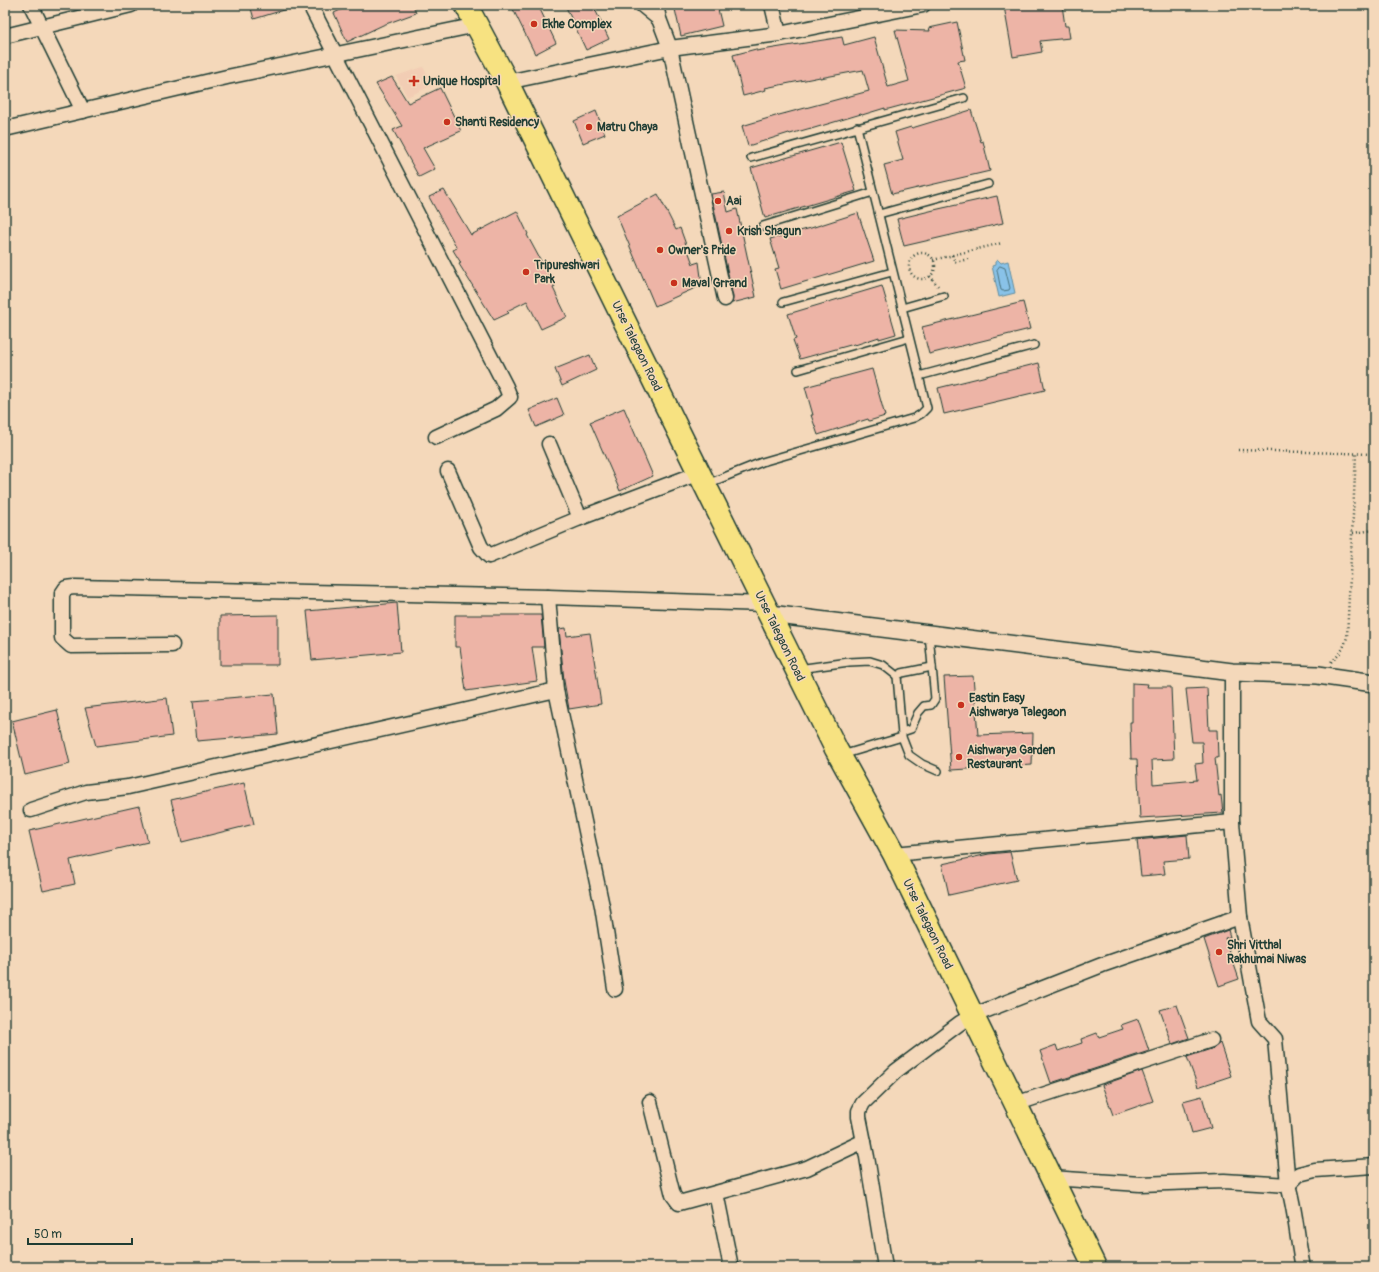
<svg xmlns="http://www.w3.org/2000/svg" width="1379" height="1272" font-family="Pangolin,sans-serif">
  <style>
    .built { fill: #f2cdb4 }
    .water { fill: #89c2e8; stroke: #5f8da0 }
    .lines { fill: none; stroke-linecap: round; stroke-linejoin: round }
    .shore { stroke: #49727c; stroke-width: 1 }
    .building { fill: #edb4a6; stroke: #1f3d34 }
    .service-casing { stroke: #1f3d34; stroke-width: 10 }
    .minor-casing { stroke: #1f3d34; stroke-width: 17 }
    .tertiary-casing { stroke: #1f3d34; stroke-width: 20 }
    .trunk-casing { stroke: #1f3d34; stroke-width: 25 }
    .path { stroke: #1f3d34; stroke-width: 2.5; stroke-dasharray: 1 3; stroke-linecap: butt }
    .service { stroke: #f4d8ba; stroke-width: 7 }
    .minor { stroke: #f4d8ba; stroke-width: 14 }
    .tertiary { stroke: #f4d8ba; stroke-width: 17 }
    .trunk { stroke: #f7e281; stroke-width: 22 }
    .poi-dot { fill: #c8321e; stroke: #f4d8ba; stroke-width: 1.5 }
    .labels { text-anchor: middle; stroke-width: 3; stroke-linejoin: round; paint-order: stroke }
    .poi-label { font-size: 12px; font-weight: bold; fill: #1f3d34; stroke: #f4d8ba; text-anchor: start }
    .street-label { font-size: 12px; fill: #1f3d34; stroke: #f4d8ba }
  </style>
  <rect width="100%" height="100%" fill="#f4d8ba"/>
  <filter id="ink" filterUnits="userSpaceOnUse"><feTurbulence type="fractalNoise" baseFrequency=".025" numOctaves="2"/><feDisplacementMap in="SourceGraphic" scale="8" xChannelSelector="R" yChannelSelector="G"/><feConvolveMatrix kernelMatrix="1 2 1 2 8 2 1 2 1" color-interpolation-filters="sRGB"/></filter>
  <g filter="url(#ink)">
    <path class="built" d="M423 67 433 85 407 97 396 76Z"/>
    <path class="water" d="M998 260 1001 263 1008 261 1015 293 999 297 992 266 995 265V262Z"/>
    <g class="lines">
      <path class="shore" d="M1000 266 1005 268 1010 288 1009 290 1003 291 1001 290 997 270Z"/>
    </g>
    <g class="building">
      <path d="M250 5H290V8L254 19Z"/>
      <path d="M351 5H413L416 13 383 25 347 42 334 13Z"/>
      <path d="M511 5H538L556 43 535 54Z"/>
      <path d="M565 5H593L609 39 586 50Z"/>
      <path d="M674 5H717L722 26 681 36Z"/>
      <path d="M1010 5H1062L1065 26H1068L1070 38 1040 41 1042 52 1013 57 1004 6Z"/>
      <path d="M957 22 965 60 958 61 966 88 885 110V108L862 115 861 114 811 129V128L790 134 789 133 748 146 742 126 779 115 869 91 863 70 820 78V77L765 88 766 90 743 96 733 55 756 49V51L842 37 844 45 874 37 888 87 909 81 895 30 930 31 929 28Z"/>
      <path d="M392 77 408 103 440 88 461 131 423 148 435 169 419 177 393 130 402 126 376 84Z"/>
      <path d="M971 110 981 142 983 141 990 171 892 194 884 165 903 160 895 132 911 127 912 128Z"/>
      <path d="M596 111 605 134 583 143 574 121Z"/>
      <path d="M841 142 856 191 765 218 751 168Z"/>
      <path d="M444 190 471 235 517 211 528 234 527 235 555 287 553 288 567 317 541 329 527 301 507 311 509 313 494 320 459 264 461 263 453 250 457 248 429 197Z"/>
      <path d="M724 192 728 212 737 209 756 297 732 303 733 297 711 194Z"/>
      <path d="M658 194 676 230 680 228 693 264 699 262 702 285 655 306 617 216Z"/>
      <path d="M997 196 1003 223 904 246 897 219 934 210Z"/>
      <path d="M858 213 874 261 781 289 775 269 779 268 770 239 811 228Z"/>
      <path d="M882 286 896 334 879 339V337L855 345 854 344 800 359 793 340 796 339 788 314Z"/>
      <path d="M1023 302 1030 329 929 354 922 327Z"/>
      <path d="M590 355 596 370 562 386 555 369Z"/>
      <path d="M1039 363 1045 390 944 414 938 388Z"/>
      <path d="M872 369 885 416 869 421 868 419 818 435 811 415H813L805 387Z"/>
      <path d="M557 398 564 415 536 427 529 410Z"/>
      <path d="M624 408 653 476 620 491 590 422Z"/>
      <path d="M397 603 401 652 312 660 307 611Z"/>
      <path d="M278 615V665H220V616Z"/>
      <path d="M455 615H541L544 647H532L537 681 466 691 460 647H455Z"/>
      <path d="M566 628 567 636 590 633 601 704 569 709 564 681 559 629Z"/>
      <path d="M973 676 978 735 1033 733 1032 765 951 770 944 677Z"/>
      <path d="M1132 683 1148 684 1147 687H1171L1174 759 1152 760 1153 784 1197 780 1195 764 1203 763 1202 742H1192L1186 689 1207 688 1209 730H1217L1218 758H1215L1219 796 1221 795 1223 813 1140 818 1137 759H1131L1130 722H1132Z"/>
      <path d="M274 694 278 734 197 741 193 701Z"/>
      <path d="M167 698 172 736 96 746 85 708Z"/>
      <path d="M57 710 70 764 25 775 12 721Z"/>
      <path d="M244 783 254 824 182 842 171 800Z"/>
      <path d="M139 806 148 842 70 860 75 884 43 891 29 831Z"/>
      <path d="M1187 835 1189 859 1163 861 1165 874 1141 876 1137 840Z"/>
      <path d="M1010 852 1017 880 949 895 942 864 989 854Z"/>
      <path d="M1228 930 1230 937 1225 938 1239 979 1219 986 1204 939Z"/>
      <path d="M1177 1005 1189 1038 1172 1044 1160 1010Z"/>
      <path d="M1138 1019 1149 1051 1051 1083 1040 1051 1056 1045 1058 1051 1082 1043 1081 1039 1097 1033 1099 1037 1123 1029 1121 1025Z"/>
      <path d="M1220 1043 1231 1076 1198 1087 1187 1057 1214 1048Z"/>
      <path d="M1142 1071 1153 1101 1113 1115 1102 1085Z"/>
      <path d="M1202 1096 1211 1128 1192 1133 1183 1101Z"/>
    </g>
    <g class="lines">
      <g class="service-casing">
        <g id="service">
          <path d="M751 158 964 98"/>
          <path d="M879 214 988 184"/>
          <path d="M763 226 873 192"/>
          <path d="M783 302 892 272"/>
          <path d="M902 308 944 296"/>
          <path d="M798 370 909 338"/>
          <path d="M919 376 1034 345"/>
          <path d="M707 484 762 462 914 418 921 414 927 408 857 127"/>
          <path d="M798 669 849 662 870 661 883 665 897 676"/>
          <path d="M902 732 911 729 918 713 924 706 931 705 935 699 929 634"/>
          <path d="M902 735 897 676 902 673 932 667"/>
          <path d="M842 755 902 737 909 755 922 764 938 771"/>
        </g>
      </g>
      <g class="minor-casing">
        <g id="minor">
          <path d="M31 5 83 111"/>
          <path d="M310 5 506 387 510 397 496 409 436 437"/>
          <path d="M642 5 659 19"/>
          <path d="M656 5 659 19 670 48 725 299"/>
          <path d="M772 5 779 34"/>
          <path d="M5 36 131 5"/>
          <path d="M507 82 670 48 779 34 923 5"/>
          <path d="M5 129 227 77 477 25"/>
          <path d="M448 471 481 547 489 556 580 518 549 444"/>
          <path d="M580 518 699 473"/>
          <path d="M548 597 556 690 602 906 615 989"/>
          <path d="M172 645 71 646 62 638V594L66 588 75 587 548 597 765 604"/>
          <path d="M1232 672V822L1240 917 1259 1021 1275 1039 1288 1185C1296 1212 1297 1240 1303 1267"/>
          <path d="M31 810 86 792 128 787 556 690"/>
          <path d="M894 854 1232 822"/>
          <path d="M650 1102 673 1195 679 1203 807 1168 864 1141"/>
          <path d="M1015 1104 1211 1040"/>
          <path d="M1051 1178 1140 1184 1224 1181 1288 1185 1299 1174 1315 1170 1374 1166"/>
          <path d="M716 1193 731 1267"/>
          <path d="M885 1267 867 1157 859 1117V1111L863 1103 896 1071 960 1023 972 1016 1102 965 1240 917"/>
        </g>
      </g>
      <g class="tertiary-casing">
        <path id="tertiary" d="M770 614 1232 672 1318 675 1374 683"/>
      </g>
      <g class="trunk-casing">
        <path id="trunk" d="M466 5 507 82 705 485 836 749 894 854 1095 1267"/>
      </g>
      <g class="path">
        <circle cx="922" cy="266" r="13"/>
        <path d="M952 255 955 262 969 259"/>
        <path d="M933 260 1002 243"/>
        <path d="M930 276 938 286"/>
        <path d="M1238 450 1374 454"/>
        <path d="M1353 533 1374 530"/>
        <path d="M1331 662C1340 655 1344 648 1347 637L1356 454"/>
      </g>
      <use href="#service" class="service"/>
      <use href="#minor" class="minor"/>
      <use href="#tertiary" class="tertiary"/>
      <use href="#trunk" class="trunk"/>
    </g>
  </g>
  <g class="poi-dot">
    <circle cx="534" cy="24" r="4"/>
    <path d="M412 75h4v4h4v4h-4v4h-4v-4h-4v-4h4z"/>
    <circle cx="447" cy="122" r="4"/>
    <circle cx="589" cy="127" r="4"/>
    <circle cx="718" cy="201" r="4"/>
    <circle cx="729" cy="231" r="4"/>
    <circle cx="660" cy="250" r="4"/>
    <circle cx="526" cy="272" r="4"/>
    <circle cx="674" cy="283" r="4"/>
    <circle cx="961" cy="705" r="4"/>
    <circle cx="959" cy="757" r="4"/>
    <circle cx="1219" cy="952" r="4"/>
  </g>
  <g class="labels">
    <g class="poi-label">
      <text x="542" y="28">Ekhe Complex</text>
      <text x="423" y="85">Unique Hospital</text>
      <text x="455" y="126">Shanti Residency</text>
      <text x="597" y="131">Matru Chaya</text>
      <text x="726" y="205">Aai</text>
      <text x="737" y="235">Krish Shagun</text>
      <text x="668" y="254">Owner's Pride</text>
      <text x="534" y="269">Tripureshwari<tspan x="534" dy="14">Park</tspan></text>
      <text x="682" y="287">Maval Grrand</text>
      <text x="969" y="702">Eastin Easy<tspan x="969" dy="14">Aishwarya Talegaon</tspan></text>
      <text x="967" y="754">Aishwarya Garden<tspan x="967" dy="14">Restaurant</tspan></text>
      <text x="1227" y="949">Shri Vitthal<tspan x="1227" dy="14">Rakhumai Niwas</tspan></text>
    </g>
    <g class="street-label">
      <text transform="translate(637 346) rotate(64)" y="4">Urse Talegaon Road</text>
      <text transform="translate(780 636) rotate(64)" y="4">Urse Talegaon Road</text>
      <text transform="translate(928 924) rotate(64)" y="4">Urse Talegaon Road</text>
    </g>
  </g>
  <rect width="1379" height="1272" fill="none" stroke="#f4d8ba" stroke-width="20"/>
  <rect x="10" y="10" width="1359" height="1252" fill="none" stroke="#1f3d34" stroke-width="1.5" filter="url(#ink)"/>
  <path d="M28 1238v6h104v-6" fill="none" stroke="#1f3d34" stroke-width="2"/>
  <text x="34" y="1238" font-size="12" fill="#1f3d34" stroke="#f4d8ba" stroke-width="3" paint-order="stroke">50 m</text>
</svg>
